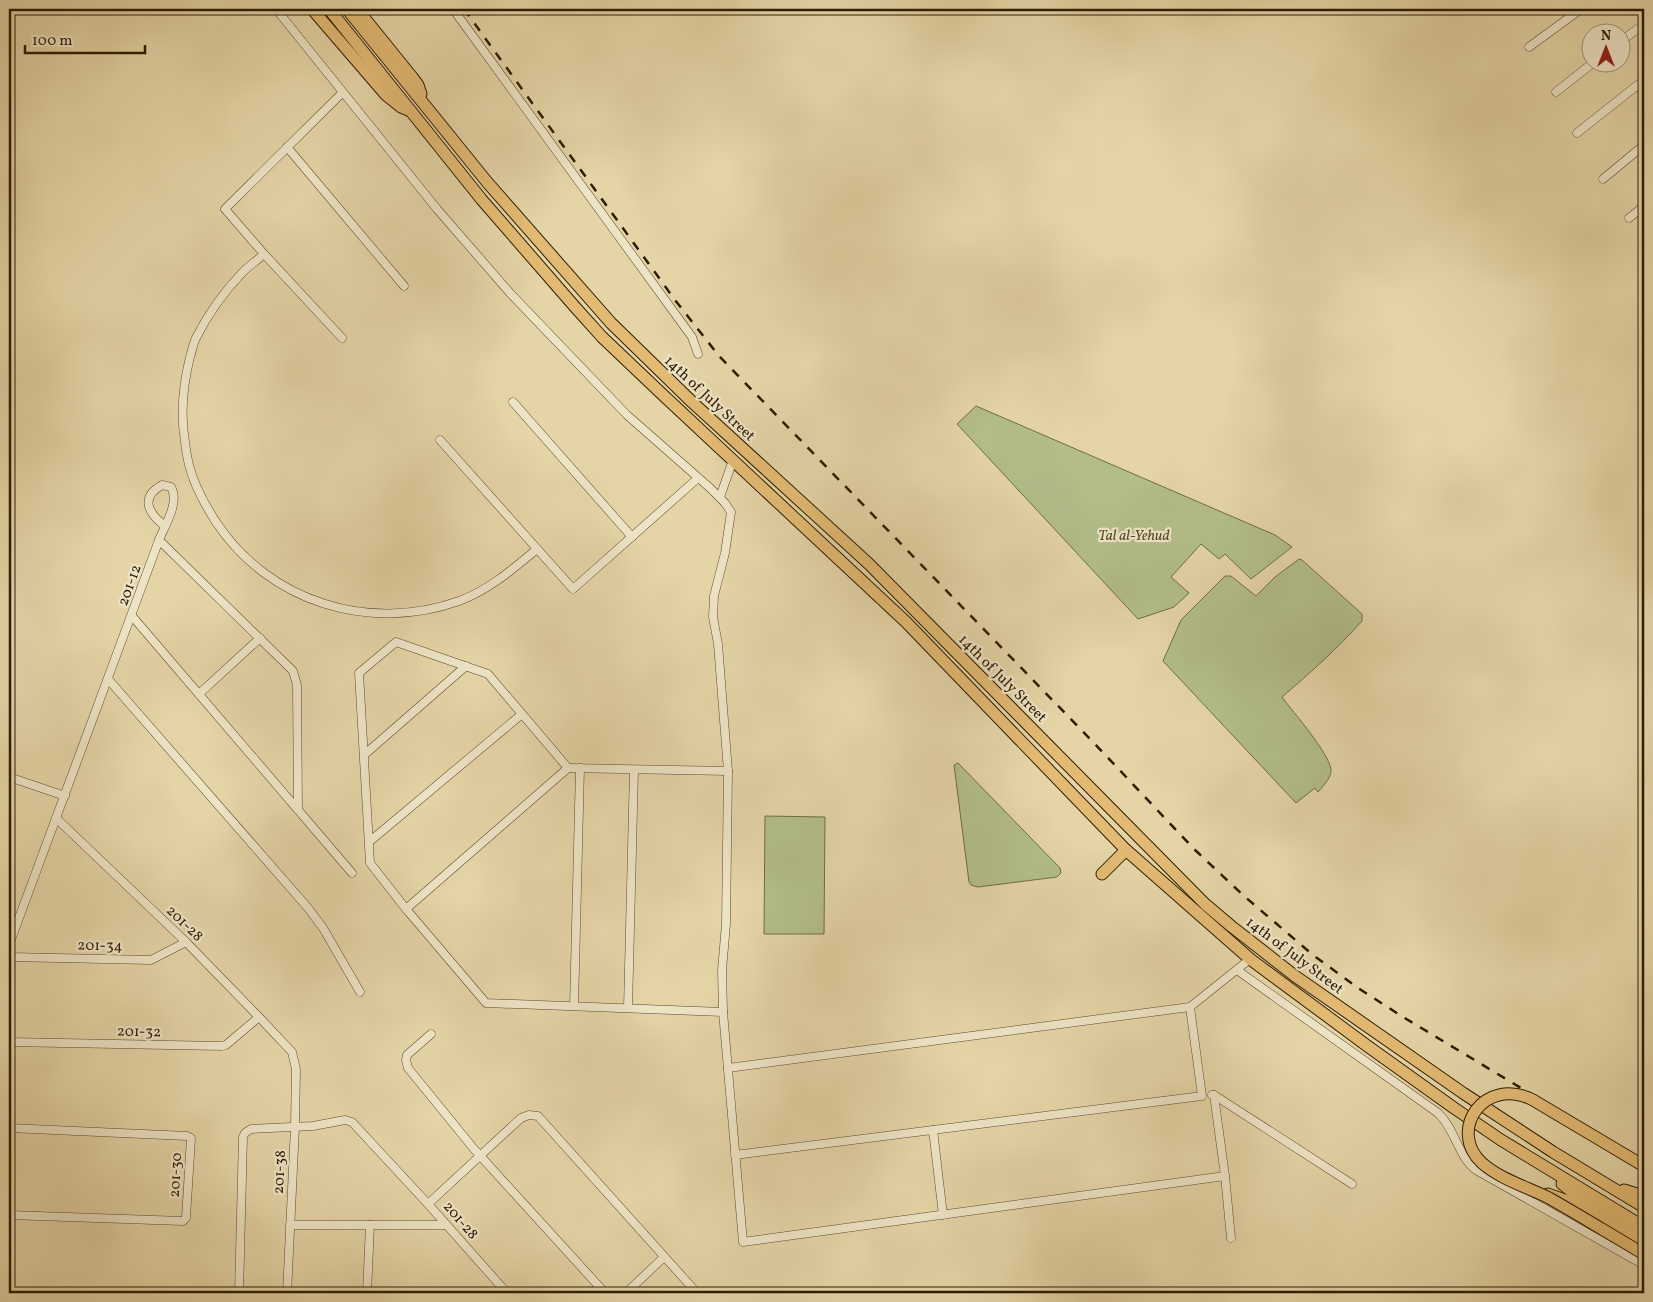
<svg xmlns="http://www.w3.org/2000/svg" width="1653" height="1302" font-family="Vollkorn,serif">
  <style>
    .green { fill: #b2bd88; stroke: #706c45 }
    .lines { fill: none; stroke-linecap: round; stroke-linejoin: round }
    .minor-casing { stroke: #5c4a2b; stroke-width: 9 }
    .primary-casing { stroke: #2e1c02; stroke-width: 13 }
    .minor { stroke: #ede3c5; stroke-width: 8 }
    .primary { stroke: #e2ba73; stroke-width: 11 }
    .rail { stroke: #2e1c02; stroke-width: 2.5; stroke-dasharray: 9 9; stroke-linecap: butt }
    .primary-bridge-casing { stroke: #2e1c02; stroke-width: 13; stroke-linecap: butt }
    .primary-bridge { stroke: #e2ba73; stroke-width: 11 }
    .labels { text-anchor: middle; stroke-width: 4.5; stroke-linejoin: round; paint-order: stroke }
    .street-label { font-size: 15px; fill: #2e1c02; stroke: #ede3c5 }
    .park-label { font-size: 15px; font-style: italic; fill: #564c2a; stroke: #ede3c5 }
  </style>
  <rect width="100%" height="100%" fill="#e4d4a6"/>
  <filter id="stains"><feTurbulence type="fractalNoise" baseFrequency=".004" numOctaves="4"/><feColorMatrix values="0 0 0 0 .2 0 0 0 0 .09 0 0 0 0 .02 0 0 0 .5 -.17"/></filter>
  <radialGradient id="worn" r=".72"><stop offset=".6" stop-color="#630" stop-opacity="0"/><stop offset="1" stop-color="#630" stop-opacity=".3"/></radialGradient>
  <g class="green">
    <path d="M976 406 1275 535 1292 547 1251 579 1225 554 1219 559 1201 544 1171 577 1189 593 1174 607 1138 619 957 424Z"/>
    <path d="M1299 559 1302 560 1362 614V621C1337 649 1310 673 1282 697 1292 711 1333 757 1331 772 1330 779 1323 786 1318 792L1315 788 1296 803 1163 661 1181 620 1225 576H1231L1256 596 1275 577Z"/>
    <path d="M958 763 1060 868 1061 873 1057 877 978 887 971 885 969 882 954 765Z"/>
    <path d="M765 816 825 817 824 934H764Z"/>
  </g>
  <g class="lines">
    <g class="minor-casing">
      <g id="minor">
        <path d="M276 9 437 209 510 293 627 415 710 488 725 503 731 512 725 553 714 596 713 617 718 644 728 771 726 924 722 970 723 1012 743 1242 1225 1176 1231 1238"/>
        <path d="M453 9 692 337 698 354"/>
        <path d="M1620 42 1644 24"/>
        <path d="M1529 47 1581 9"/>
        <path d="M1556 92 1594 62"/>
        <path d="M342 93 225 209 264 254 342 338"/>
        <path d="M1577 133 1644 80"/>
        <path d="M287 147 404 286"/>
        <path d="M1603 179 1644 145"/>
        <path d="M1629 218 1644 206"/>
        <path d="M264 254C257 261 248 266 241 274 224 292 207 316 196 338 193 344 192 351 190 357 183 385 180 413 185 442 186 450 187 457 189 465 194 485 205 505 216 522 269 602 369 633 459 601 489 590 513 569 537 549"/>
        <path d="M513 402 632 537"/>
        <path d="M440 440 573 589 698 478"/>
        <path d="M720 497 733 460"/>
        <path d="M159 540C165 525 180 502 171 487L162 485C139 498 149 514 165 526"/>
        <path d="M132 616 352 873"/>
        <path d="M108 679 308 908 323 928 360 992"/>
        <path d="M199 694 260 638"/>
        <path d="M364 755 466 666"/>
        <path d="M568 768 488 674 396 642 359 673 370 863 406 909 486 1003 723 1012"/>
        <path d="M9 777 65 796"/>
        <path d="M56 818 186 942 259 1017 292 1052 296 1069 295 1127 287 1293"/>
        <path d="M369 842 522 714"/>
        <path d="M406 909 568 768 728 771"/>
        <path d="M9 945 159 540 293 671 297 685 298 810"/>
        <path d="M9 957 151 960 186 942"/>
        <path d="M1237 970 1438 1113C1456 1130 1457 1155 1476 1170L1644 1265"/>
        <path d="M574 1006 580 768"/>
        <path d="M628 1008 634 770"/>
        <path d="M431 1034 407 1055 406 1060 408 1068 474 1149 605 1293"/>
        <path d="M9 1042 222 1046 226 1045 259 1017"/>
        <path d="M728 1068 1190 1007 1250 959"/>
        <path d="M1212 1095H1214L1225 1176"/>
        <path d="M1214 1095 1352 1184"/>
        <path d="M9 1128 187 1136 191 1138 186 1218 183 1221 9 1215"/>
        <path d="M933 1130 943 1215"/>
        <path d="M735 1155 1202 1096 1190 1007"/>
        <path d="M428 1204 521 1118 529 1115 538 1116 697 1293"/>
        <path d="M290 1225H446"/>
        <path d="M239 1293 243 1137 245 1133 251 1129 313 1126 345 1120 352 1122 428 1204 507 1293"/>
        <path d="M367 1293 370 1225"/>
        <path d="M626 1293 664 1257"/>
      </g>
    </g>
    <g class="primary-casing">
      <g id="primary">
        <path d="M312 9 386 95 401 107 408 110"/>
        <path d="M329 9 482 200 575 307 602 337 663 395 906 622 1126 850 1250 959 1366 1045 1454 1108 1501 1140 1644 1227"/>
        <path d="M347 9 487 182 611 323 692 402 869 564 1205 904 1231 926 1295 976 1463 1093 1553 1152 1644 1207"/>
        <path d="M357 9 412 77 418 85 421 94"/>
        <path d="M1102 874 1126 850"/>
        <path d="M1562 1184 1576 1195 1644 1236"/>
        <path d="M1624 1190 1644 1196"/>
        <path d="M1548 1194 1570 1202 1644 1246"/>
      </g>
    </g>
    <use href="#minor" class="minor"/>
    <use href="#primary" class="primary"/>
    <path class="rail" d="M464 9 675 300 719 356 1094 743 1194 849 1244 896 1313 955 1358 988 1403 1017 1644 1162"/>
    <g class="primary-bridge-casing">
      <path id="primary-bridge" d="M1644 1166 1533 1100C1484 1075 1447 1131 1482 1163 1500 1179 1527 1187 1549 1198 1581 1216 1613 1236 1644 1254"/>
    </g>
    <use href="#primary-bridge" class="primary-bridge"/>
  </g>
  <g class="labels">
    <g class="street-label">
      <text transform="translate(710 398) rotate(43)" y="5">14th of July Street</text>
      <text transform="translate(129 585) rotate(-70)" y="5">201-12</text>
      <text transform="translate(1003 678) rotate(45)" y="5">14th of July Street</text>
      <text transform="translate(185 923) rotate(44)" y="5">201-28</text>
      <text transform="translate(100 945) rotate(1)" y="5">201-34</text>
      <text transform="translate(1295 955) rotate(37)" y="5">14th of July Street</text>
      <text transform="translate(139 1031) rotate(1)" y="5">201-32</text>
      <text transform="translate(279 1172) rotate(-87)" y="5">201-38</text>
      <text transform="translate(175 1175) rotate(-87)" y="5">201-30</text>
      <text transform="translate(461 1220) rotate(49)" y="5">201-28</text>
    </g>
    <g class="park-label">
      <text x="1134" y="540">Tal al-Yehud</text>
    </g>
  </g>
  <rect width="1653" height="1302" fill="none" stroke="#e4d4a6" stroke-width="30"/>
  <rect x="10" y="10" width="1633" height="1282" fill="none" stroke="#2e1c02" stroke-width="2.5"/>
  <rect x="15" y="15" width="1623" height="1272" fill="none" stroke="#2e1c02"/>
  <g transform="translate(1606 48)"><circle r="24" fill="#ede3c5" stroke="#a19377"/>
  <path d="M0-4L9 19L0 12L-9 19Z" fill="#8f2418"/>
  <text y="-8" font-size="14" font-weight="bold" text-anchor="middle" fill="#2e1c02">N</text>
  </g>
  <path d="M25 45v8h120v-8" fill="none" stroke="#2e1c02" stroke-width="2.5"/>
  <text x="32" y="45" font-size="15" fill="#2e1c02" stroke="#ede3c5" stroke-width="4" paint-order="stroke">100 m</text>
  <rect width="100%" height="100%" filter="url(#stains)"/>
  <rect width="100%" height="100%" fill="url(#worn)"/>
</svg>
